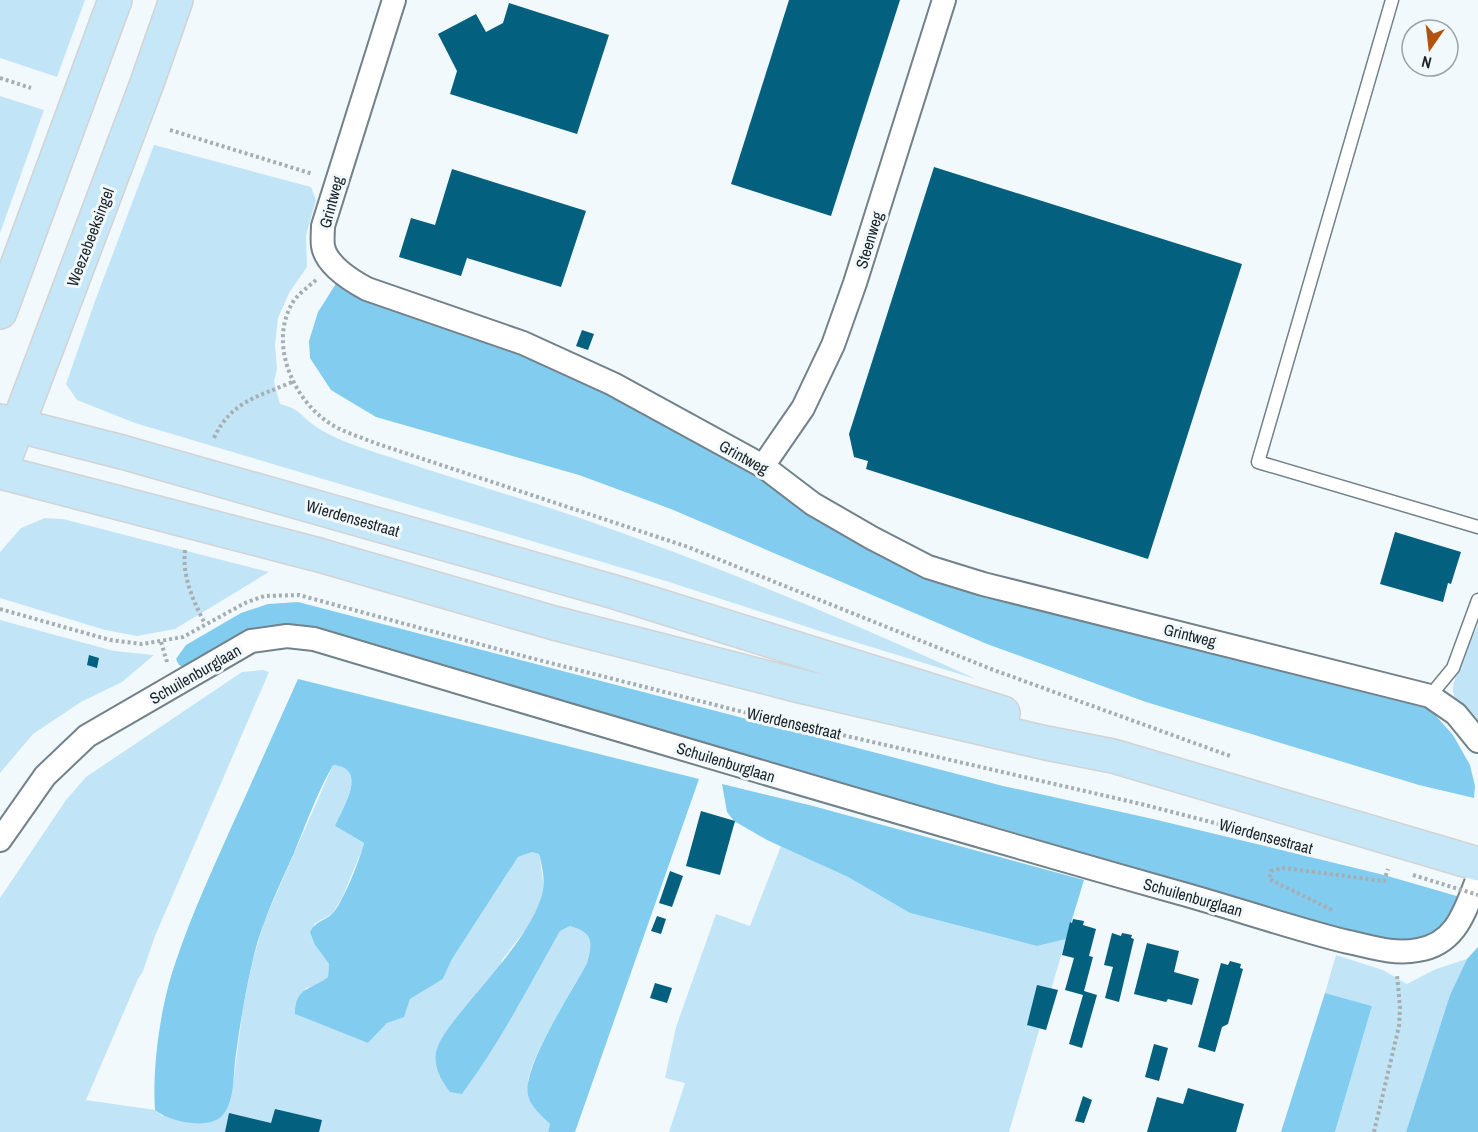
<svg xmlns="http://www.w3.org/2000/svg" width="1478" height="1132" font-family="'Archivo Narrow',sans-serif">
  <style>
    .green { fill: #c1e5f7 }
    .forest { fill: #81ccef }
    .water { fill: #7dc8eb }
    .building { fill: #04607f }
    .lines { fill: none; stroke-linecap: round; stroke-linejoin: round }
    .service-casing { stroke: #72828a; stroke-width: 15 }
    .minor-casing { stroke: #72828a; stroke-width: 26 }
    .primary-casing { stroke: #d2d3d4; stroke-width: 36 }
    .path { stroke: #a7aeb1; stroke-width: 4; stroke-dasharray: 3 3; stroke-linecap: butt }
    .service { stroke: #fff; stroke-width: 12 }
    .minor { stroke: #fff; stroke-width: 22 }
    .primary { stroke: #c5e7f7; stroke-width: 33 }
    .path-bridge { stroke: #a7aeb1; stroke-width: 4; stroke-dasharray: 3 3; stroke-linecap: butt }
    .labels { text-anchor: middle; stroke-width: 6; stroke-linejoin: round; paint-order: stroke }
    .street-label { font-size: 16px; fill: #1c2326; stroke: #f2f9fd }
  </style>
  <rect width="100%" height="100%" fill="#f2f9fd"/>
  <g class="green">
    <path d="M0 0H85L57 77 0 58Z"/>
    <path d="M0 96 44 110 0 233Z"/>
    <path d="M154 145 311 187 316 200 306 235 307 267 289 293 278 318 275 345 277 369 274 382 280 404C301 409 301 417 318 428 341 443 376 452 402 461 461 481 521 498 580 518 715 565 846 619 976 679L832 635 666 581 135 423 77 400 66 384 95 301Z"/>
    <path d="M45 518 63 519 269 572 175 629 137 636 105 630 0 598V552L21 528Z"/>
    <path d="M0 620 114 651 154 655 122 682 81 702 33 734 0 773Z"/>
    <path d="M1478 625V733C1468 720 1457 708 1453 692 1451 681 1472 638 1478 625Z"/>
    <path d="M263 670 269 672 155 936 143 971 138 979 86 1100 155 1110 162 1116 233 1084 243 1007 253 960 264 922 333 765C369 768 343 807 335 826L364 843 362 850 342 898 332 914 314 924 315 945 329 964 328 977 321 983 306 988 295 1014 368 1043 387 1023 404 1016 410 999 443 979 452 959 518 857 532 852 539 854 544 887 539 904 530 924 502 960 462 1094C500 1043 529 986 560 931L570 926C593 933 593 941 587 963 575 985 526 1064 528 1085 531 1102 539 1113 550 1124L548 1132H0V898L66 800 86 777 242 672Z"/>
    <path d="M781 846 848 877 910 913 1037 946 1066 939 1009 1132H669L685 1083 665 1078 676 1027 716 914 750 926Z"/>
    <path d="M1336 955 1383 970 1407 984 1436 969 1467 959 1450 995 1406 1132H1335L1372 1006 1325 993Z"/>
  </g>
  <g class="forest">
    <path d="M337 282 399 302 653 407 860 538 1405 698 1428 707 1453 735 1470 765 1475 786 1474 798 1419 785 1146 702 987 644 671 509 579 475 376 417 331 390 310 358 309 341 318 312Z"/>
    <path d="M298 602 1003 786 1153 819 1384 875 1460 897 1451 919 1428 937 1403 945 1228 897 1000 828 874 793 332 633 186 668 179 665 176 659 186 645 241 613 268 604Z"/>
    <path d="M298 679 699 779 575 1132H548L550 1124C542 1116 530 1106 528 1095 522 1067 573 990 587 963 593 941 593 933 570 926L560 931C529 986 500 1043 462 1094L450 1092C440 1079 431 1062 438 1046 443 1034 453 1022 461 1012 487 979 535 930 543 890 545 879 542 865 539 854L532 852 518 857 452 959 443 979 410 999 404 1017 387 1023 368 1043 295 1014C295 986 312 990 328 977L329 964 315 945 310 932C317 920 323 922 332 914 342 905 361 857 364 843L335 826C343 807 369 768 333 765 317 793 306 824 294 853 278 889 260 925 252 964 245 994 240 1024 236 1054 233 1073 235 1096 225 1112 214 1132 169 1122 155 1110 152 1065 161 1003 176 961 191 916 211 873 230 830 253 780 275 730 298 679Z"/>
    <path d="M722 784 813 806 1084 880 1066 939 1037 946 910 913 848 877 767 840 734 821 727 812Z"/>
    <path d="M1325 993 1372 1006 1335 1132H1281Z"/>
  </g>
  <path class="water" d="M1478 947V1132H1406L1450 995 1467 959Z"/>
  <g class="building">
    <path d="M789 0H900L831 216 731 184Z"/>
    <path d="M509 3 609 35 577 134 450 94 457 71 438 34 476 14 486 32 503 23Z"/>
    <path d="M934 167 1242 264 1148 559 866 469 868 461 854 457 849 434Z"/>
    <path d="M452 169 586 211 561 287 467 258 461 276 399 257 411 218 435 225Z"/>
    <path d="M582 330 594 334 588 350 576 346Z"/>
    <path d="M1395 532 1461 552 1451 584 1448 583 1443 602 1380 584Z"/>
    <path d="M89 655 99 658 97 668 87 665Z"/>
    <path d="M701 811 735 821 720 875 686 866Z"/>
    <path d="M670 871 683 876 672 907 659 903Z"/>
    <path d="M657 916 666 919 661 934 651 931Z"/>
    <path d="M1073 919 1084 921 1083 925 1096 929 1089 956 1093 957 1084 991 1097 995 1082 1048 1069 1044 1083 995 1065 990 1074 958 1062 955 1070 922 1072 923Z"/>
    <path d="M1112 933 1121 936 1122 933 1132 935 1131 938 1134 939 1119 1002 1105 998 1113 967 1104 965Z"/>
    <path d="M1147 943 1179 951 1174 972 1199 979 1192 1005 1168 999 1166 1002 1134 994Z"/>
    <path d="M1230 961 1241 964 1240 968 1243 969 1228 1024 1222 1027 1215 1052 1198 1047 1221 963 1228 965Z"/>
    <path d="M655 983 672 988 667 1003 650 998Z"/>
    <path d="M1037 985 1058 990 1046 1030 1027 1025Z"/>
    <path d="M1154 1044 1168 1048 1159 1081 1145 1077Z"/>
    <path d="M1188 1088 1244 1104 1236 1132H1147L1157 1097 1183 1104Z"/>
    <path d="M1083 1096 1092 1100 1084 1123 1075 1121Z"/>
    <path d="M275 1109 322 1120 319 1132H225L229 1113 271 1123Z"/>
  </g>
  <g class="lines">
    <g class="service-casing">
      <g id="service">
        <path d="M1392 0 1258 462 1478 527"/>
        <path d="M1430 696 1453 668 1478 600"/>
      </g>
    </g>
    <g class="minor-casing">
      <g id="minor">
        <path d="M394 0 323 226C323 232 322 240 323 246 326 265 352 281 367 289L523 343 613 384 763 466 813 504 872 538 928 567 983 584 1430 696 1456 714 1478 741"/>
        <path d="M763 466 803 408 833 345 855 283 944 0"/>
        <path d="M0 840 45 776 87 736 251 641 287 636 314 639C598 724 883 809 1169 890 1228 906 1285 926 1344 941 1369 946 1392 955 1418 950 1457 944 1465 910 1478 878"/>
      </g>
    </g>
    <g class="primary-casing">
      <g id="primary">
        <path d="M0 312 115 0"/>
        <path d="M0 421 122 452 618 593 1003 713"/>
        <path d="M0 472 319 555 554 623 800 686 1046 743 1113 756 1478 864"/>
        <path d="M0 472 147 83 176 0"/>
      </g>
    </g>
    <g class="path">
      <path d="M0 78 31 88"/>
      <path d="M170 130 313 174"/>
      <path d="M316 280C308 287 298 294 293 302 269 341 291 395 325 420 339 431 358 436 375 443L688 547 991 669 1230 756"/>
      <path d="M214 438C231 401 258 397 292 382"/>
      <path d="M185 550C182 577 193 600 205 624"/>
      <path d="M0 609 110 640 142 644 183 637 245 603 264 596 299 595 523 656 747 713 1141 804 1289 842"/>
      <path d="M161 642 167 662"/>
      <path d="M1332 910 1269 879 1271 871 1283 868 1384 881 1388 869"/>
      <path d="M1374 1132 1399 1026 1400 1008 1397 974"/>
    </g>
    <use href="#service" class="service"/>
    <use href="#minor" class="minor"/>
    <use href="#primary" class="primary"/>
    <path class="path-bridge" d="M1413 875 1478 895"/>
  </g>
  <g class="labels">
    <g class="street-label">
      <text transform="translate(331 202) rotate(-75)" y="6">Grintweg</text>
      <text transform="translate(90 237) rotate(-69)" y="6">Weezebeeksingel</text>
      <text transform="translate(869 240) rotate(-73)" y="6">Steenweg</text>
      <text transform="translate(744 457) rotate(29)" y="6">Grintweg</text>
      <text transform="translate(353 518) rotate(16)" y="6">Wierdensestraat</text>
      <text transform="translate(1190 635) rotate(14)" y="6">Grintweg</text>
      <text transform="translate(195 674) rotate(-30)" y="6">Schuilenburglaan</text>
      <text transform="translate(794 723) rotate(13)" y="6">Wierdensestraat</text>
      <text transform="translate(726 762) rotate(17)" y="6">Schuilenburglaan</text>
      <text transform="translate(1266 836) rotate(15)" y="6">Wierdensestraat</text>
      <text transform="translate(1193 897) rotate(16)" y="6">Schuilenburglaan</text>
    </g>
  </g>
  <g transform="translate(1430 48) rotate(194)"><circle r="28" fill="#f2f9fd" stroke="#9ca3a7" stroke-width="1.5"/>
  <path d="M0-4.5L10 22L0 15L-10 22Z" fill="#b2520b"/>
  <text y="-9" font-size="16" font-weight="bold" text-anchor="middle" fill="#1c2326">N</text>
  </g>
</svg>
